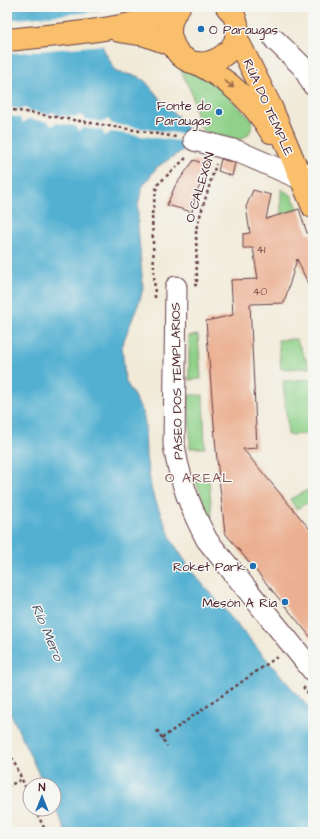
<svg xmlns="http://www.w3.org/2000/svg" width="320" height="839" font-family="'Architects Daughter',sans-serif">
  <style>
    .green { fill: #8fd189; stroke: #6c785a }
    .water { fill: #53b0d1; stroke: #4e687e }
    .pier { fill: #f1ead8 }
    .building { fill: #ebb092 }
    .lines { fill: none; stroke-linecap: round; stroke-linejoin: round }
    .minor-casing { stroke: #633d45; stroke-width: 23 }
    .major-casing { stroke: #633d45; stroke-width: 24 }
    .path { stroke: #633d45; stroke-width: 2.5; stroke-dasharray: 3 3; stroke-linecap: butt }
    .minor { stroke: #fff; stroke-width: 21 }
    .major { stroke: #f9bf6c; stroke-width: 22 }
    .oneway { stroke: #996748 }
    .poi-dot { fill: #1f6fb2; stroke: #f6f6f2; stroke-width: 1.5 }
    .labels { text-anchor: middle; stroke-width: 3; stroke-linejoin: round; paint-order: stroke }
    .number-label { font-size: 11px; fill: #724345 }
    .poi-label { font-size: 13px; fill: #4a1f2b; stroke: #f6f6f2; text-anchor: end }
    .street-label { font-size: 13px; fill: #4a1f2b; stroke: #f6f6f2 }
    .neighbourhood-label { font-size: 14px; letter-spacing: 1px; fill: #82524f; stroke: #f6f6f2 }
    .water-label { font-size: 14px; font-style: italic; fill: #4e596d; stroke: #f6f6f2 }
  </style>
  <rect width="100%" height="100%" fill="#f6f6f2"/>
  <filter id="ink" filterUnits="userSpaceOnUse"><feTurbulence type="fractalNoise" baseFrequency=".025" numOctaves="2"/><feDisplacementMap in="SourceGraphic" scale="8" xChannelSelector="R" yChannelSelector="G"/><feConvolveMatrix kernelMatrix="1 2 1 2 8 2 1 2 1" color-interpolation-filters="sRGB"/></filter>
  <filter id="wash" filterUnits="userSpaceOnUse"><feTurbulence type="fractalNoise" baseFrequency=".012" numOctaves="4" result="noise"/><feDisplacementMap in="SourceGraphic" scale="16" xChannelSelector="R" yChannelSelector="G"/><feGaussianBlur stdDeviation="0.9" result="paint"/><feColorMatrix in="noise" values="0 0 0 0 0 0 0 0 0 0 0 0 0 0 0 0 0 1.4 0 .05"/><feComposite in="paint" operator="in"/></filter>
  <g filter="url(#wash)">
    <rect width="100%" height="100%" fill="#f1ead8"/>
    <g class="green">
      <path d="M180 69 212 81 252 120V128L248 135 239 140 205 132 198 124 192 94Z"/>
      <path d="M281 189 291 195 299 209 281 215Z"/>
      <path d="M198 335 201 379 189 380V336Z"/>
      <path d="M296 339 310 368 281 369 278 340Z"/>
      <path d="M313 379V434L288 435 283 381Z"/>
      <path d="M189 395H203L205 448H190Z"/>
      <path d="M209 478 212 518 206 508 195 479Z"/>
      <path d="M310 489 313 500 296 509 290 499Z"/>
    </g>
    <path class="water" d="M7 7H97L103 48 116 72 137 76 145 81 167 107 183 121 192 138 191 145 157 167 142 187 138 206V226L143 288 140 300 122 345 125 380 143 412 145 423 146 456 152 492 172 541 193 573 313 713V832H66L54 806V785H44L7 706Z"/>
    <g class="pier">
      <path d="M100 11 104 45 7 54V20Z"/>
      <path d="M7 107 21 109 26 108 30 111 48 114 53 112 57 115 76 117 81 115 85 119 103 122 108 119 112 124 190 135 193 143 111 132 105 136 102 130 84 128 78 131 75 126 56 123 52 126 48 122 28 119 23 123 20 118 7 115Z"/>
    </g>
    <g id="blocks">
      <g class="building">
        <path d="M221 159 235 163 232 176 218 171Z"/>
        <path d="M194 160 209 166 195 196 192 212 167 205 175 186Z"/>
        <path d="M253 190 271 195 266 219 299 209 307 233H310L313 241V295L297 259 284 303 250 304 257 448 243 449 313 533V640L225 533 216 450 206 321 233 315 231 280 258 279 253 248H243V234L250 233 246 207Z"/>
      </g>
    </g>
  </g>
  <g filter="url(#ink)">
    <use href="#blocks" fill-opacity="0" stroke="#633d45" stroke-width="1"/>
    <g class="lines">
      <g class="minor-casing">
        <g id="minor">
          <path d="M275 40 303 67 313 85"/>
          <path d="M194 140 237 151 299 178 313 172"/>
          <path d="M176 287 174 445C179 480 191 510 207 540L313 671"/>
        </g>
      </g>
      <g class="major-casing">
        <g id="major">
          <path d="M179 7C172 15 168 27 171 38 186 93 266 47 227 7"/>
          <path d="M119 31 145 35 173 45"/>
          <path d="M236 37 271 107 313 207"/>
          <path d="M7 40C64 34 121 31 176 11"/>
          <path d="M196 63C229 80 252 101 271 132"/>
        </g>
      </g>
      <g class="path">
        <path d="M7 109 176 137"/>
        <path d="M194 285H197L196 229 216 164"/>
        <path d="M155 298 152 214 157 185 187 157"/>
        <path d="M303 687 313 699"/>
        <path d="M157 730 167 746"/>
        <path d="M162 738 277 657"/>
        <path d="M7 747 30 797"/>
        <path d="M7 787 22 779"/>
        <path d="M35 809 46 832"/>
      </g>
      <use href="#minor" class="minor"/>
      <use href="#major" class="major"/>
    </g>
    <defs><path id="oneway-shaft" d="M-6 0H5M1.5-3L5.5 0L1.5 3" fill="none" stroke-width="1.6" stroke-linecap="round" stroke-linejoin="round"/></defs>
    <use class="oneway" href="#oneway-shaft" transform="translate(229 84) rotate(38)"/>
  </g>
  <g class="poi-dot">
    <circle cx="201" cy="29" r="4"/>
    <circle cx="219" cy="112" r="4"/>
    <circle cx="253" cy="566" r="4"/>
    <circle cx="285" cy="602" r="4"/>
  </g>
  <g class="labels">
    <g class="number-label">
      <text x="261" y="253">41</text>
      <text x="260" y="295">40</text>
    </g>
    <g class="poi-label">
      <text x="209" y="34" text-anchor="start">O Paraugas</text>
      <text x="211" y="110">Fonte do<tspan x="211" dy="15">Paraugas</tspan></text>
      <text x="245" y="571">Roket Park</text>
      <text x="277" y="607">Mesón A Ría</text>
    </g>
    <g class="street-label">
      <text transform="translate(269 107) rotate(66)" y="5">RÚA DO TEMPLE</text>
      <text transform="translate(199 187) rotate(-73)" y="5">O CALEXÓN</text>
      <text transform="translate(176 381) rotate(-91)" y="5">PASEO DOS TEMPLARIOS</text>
    </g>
    <g class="neighbourhood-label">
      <text x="199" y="482">O AREAL</text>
    </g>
    <g class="water-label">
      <text transform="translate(48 632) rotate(67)" y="5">Río Mero</text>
    </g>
  </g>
  <rect width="320" height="839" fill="none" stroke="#f6f6f2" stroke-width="24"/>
  <g transform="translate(42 797)"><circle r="19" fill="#f6f6f2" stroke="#b1a0a2"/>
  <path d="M0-3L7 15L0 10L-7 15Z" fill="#1f6fb2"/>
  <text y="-6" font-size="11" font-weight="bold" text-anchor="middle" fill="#4a1f2b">N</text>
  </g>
</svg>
